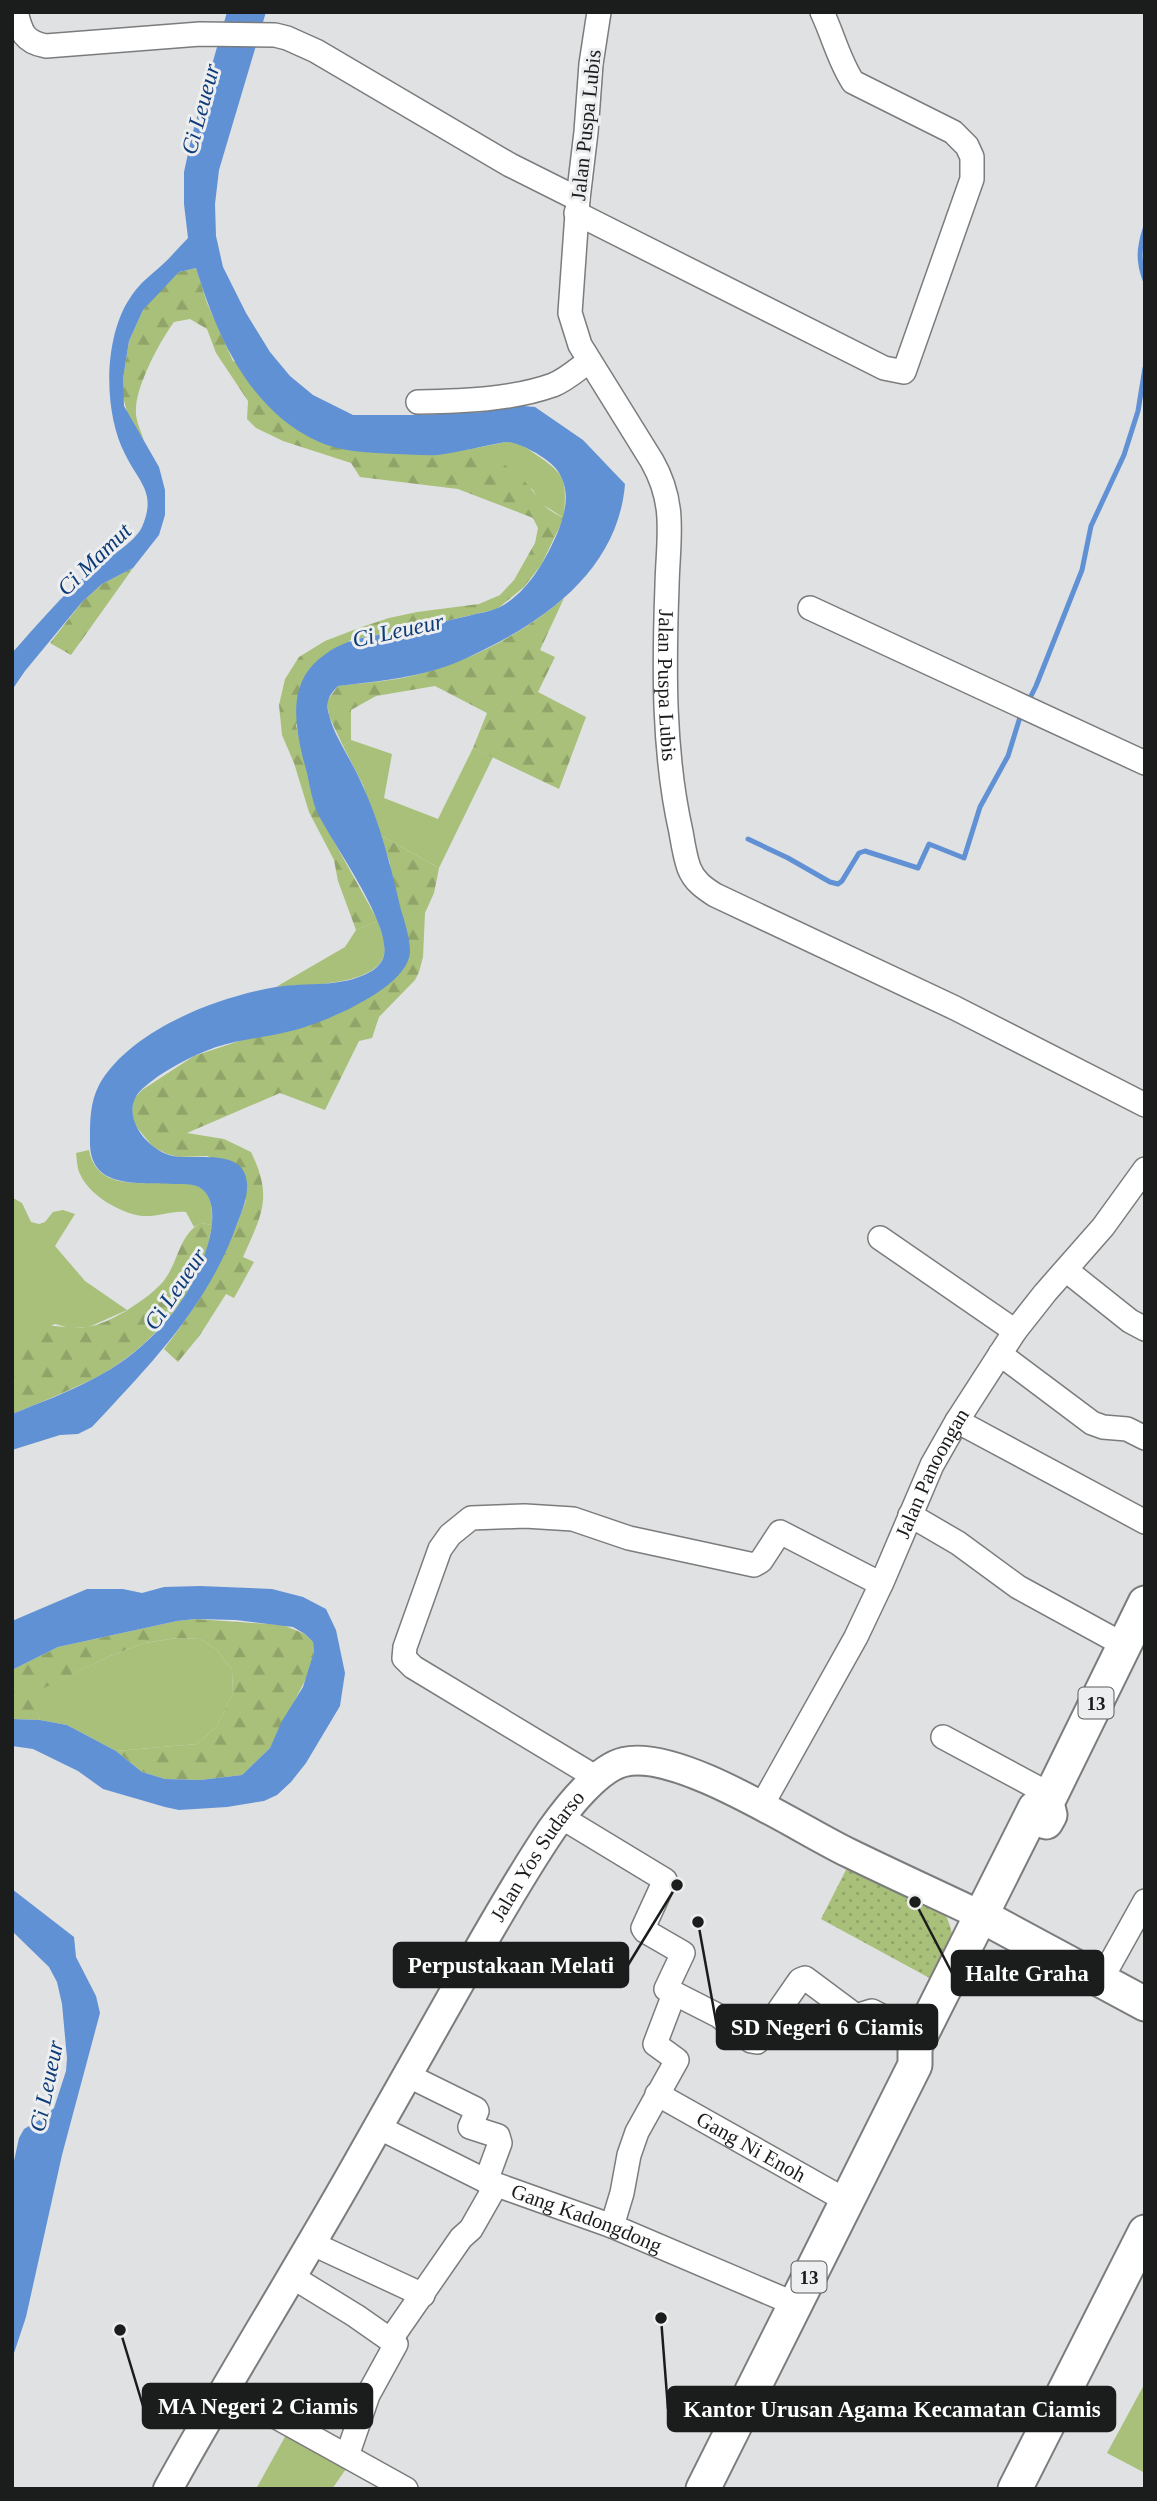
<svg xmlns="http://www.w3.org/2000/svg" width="1157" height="2501" font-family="Georgia,serif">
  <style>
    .green { fill: #a8c07a }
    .forest { fill: url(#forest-firs) }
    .park { fill: url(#park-dots) }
    .water { fill: #6191d5 }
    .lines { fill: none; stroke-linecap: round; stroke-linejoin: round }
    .stream { stroke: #6191d5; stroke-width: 5 }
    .minor-casing { stroke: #7b7c7d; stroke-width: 26 }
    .major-casing { stroke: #7b7c7d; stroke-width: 32 }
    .highway-casing { stroke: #7b7c7d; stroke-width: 37 }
    .minor { stroke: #fff; stroke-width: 23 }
    .major { stroke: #fff; stroke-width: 28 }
    .highway { stroke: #fff; stroke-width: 33 }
    .labels { text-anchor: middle; stroke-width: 6; stroke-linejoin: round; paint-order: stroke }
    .shield { fill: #edeeef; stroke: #5a5b5b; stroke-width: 2 }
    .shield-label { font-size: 19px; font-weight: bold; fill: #1b1c1c }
    .street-label { font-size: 21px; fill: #1b1c1c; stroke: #edeeef }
    .water-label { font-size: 23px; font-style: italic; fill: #0d3b78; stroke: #edeeef }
    .leader { fill: none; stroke: #1b1c1c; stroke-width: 2.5 }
    .callout-dot { fill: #1b1c1c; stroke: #edeeef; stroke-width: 2.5 }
    .callout { fill: #1b1c1c; stroke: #1b1c1c; stroke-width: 2.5 }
    .callout-label { font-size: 23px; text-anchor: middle; font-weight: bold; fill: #fff }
  </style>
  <defs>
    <pattern id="forest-firs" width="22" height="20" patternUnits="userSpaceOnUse" patternTransform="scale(1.75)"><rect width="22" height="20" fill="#a8c07a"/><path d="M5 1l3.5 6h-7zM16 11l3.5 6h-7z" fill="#90a469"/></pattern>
    <pattern id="park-dots" width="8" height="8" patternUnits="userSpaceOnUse" patternTransform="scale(1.75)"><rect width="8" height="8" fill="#a8c07a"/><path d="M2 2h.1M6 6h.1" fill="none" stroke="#90a469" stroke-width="1.8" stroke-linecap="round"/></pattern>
  </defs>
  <rect width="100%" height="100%" fill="#e0e1e2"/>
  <g class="green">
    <path d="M506 442C519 442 525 447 535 454 568 476 566 480 564 518L540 503 533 490 484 455 466 450Z"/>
    <path d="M351 740 392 754 384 798 438 819 473 748 493 757 439 868 380 835 363 785 343 746Z"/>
    <path d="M378 921C381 932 388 947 383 958 371 986 302 985 276 987L345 947 356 930Z"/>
    <path d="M89 1150C100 1209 187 1165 206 1193 213 1203 212 1214 212 1225L201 1223 194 1227 186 1212C172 1210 158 1217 143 1216 121 1214 89 1195 80 1174 77 1168 77 1160 76 1153Z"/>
    <path d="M13 1198 22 1203 31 1222 39 1224 45 1222 53 1212 63 1210 75 1214 55 1246 85 1281 127 1310 89 1327 70 1328 55 1324 12 1345Z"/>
    <path d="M177 1638 200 1639 216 1649 232 1670 233 1693 217 1726 197 1744 116 1751 67 1725 40 1720 31 1694 110 1656 144 1643Z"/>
    <path d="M1145 2383V2473L1107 2453Z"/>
    <path d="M286 2435 346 2469 332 2489H256Z"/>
  </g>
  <g class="forest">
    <path d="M196 268 207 303 233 361 436 455C446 453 459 449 468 450 492 454 518 471 532 490 545 507 544 508 564 518L541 565 524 587 497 609 421 627 350 640 296 725 316 809 378 921 356 930 338 881 334 860 309 812 294 763 282 735 279 705 285 679 299 657 325 641 359 628 389 618 417 612 479 604 500 595 514 580 535 543 538 528 533 518 458 489 360 477 351 463 283 441 256 428 247 419 248 401 216 353 207 329 190 319 174 322C160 341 137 384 136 408 135 419 140 429 144 440L129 419 123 397V379L129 341 143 310 157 294 179 272Z"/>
    <path d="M133 568 71 655 50 643 82 602 102 584Z"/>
    <path d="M564 598 540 650 555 657 538 692 586 717 559 789 473 748 487 713 435 686 376 696 351 710V740L343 746 329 716 327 701 338 686C360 683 384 682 407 677 464 664 519 637 564 598Z"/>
    <path d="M380 835 439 868 434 893 425 913 423 957 419 972 415 980 379 1017 372 1038 359 1041 325 1110 280 1093 187 1133 224 1139 251 1152C273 1197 262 1214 243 1257L254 1262 234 1298 226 1294 200 1335 178 1362 164 1349C201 1301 226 1257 246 1200L208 1156 179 1157 167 1154 153 1147 135 1125 132 1114 133 1100 142 1090 194 1056 367 999 397 976 390 863Z"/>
    <path d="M201 1223 212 1225C210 1235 208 1246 205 1256 189 1306 137 1358 91 1380 66 1392 39 1403 12 1414 12 1397 7 1345 18 1335 37 1318 65 1330 86 1327 99 1326 115 1317 126 1311 139 1302 159 1290 167 1276 179 1258 180 1234 201 1223Z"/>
    <path d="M196 1619 283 1625 305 1634 313 1642 314 1652 311 1669 270 1748 242 1775 200 1780 165 1779 142 1772 116 1751 197 1744 217 1726 233 1693 232 1670 216 1649 200 1639 177 1638 144 1643 110 1656 32 1694 40 1720 12 1719V1670L58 1647 177 1621Z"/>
  </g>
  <path class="park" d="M849 1864 946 1916C960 1945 948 1954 935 1981L821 1919Z"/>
  <g class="water">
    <path d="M227 12H266L219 170 215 204 216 236 223 267 246 313 270 352 290 376 313 395 353 415H420L485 412 512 405 535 407 583 440 625 484C619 560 560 610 497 643 477 653 459 663 438 669 405 679 372 682 338 686 329 695 325 702 329 715 334 736 352 761 361 782 380 822 391 867 401 910 405 923 410 938 410 952 408 988 325 1022 295 1030 269 1037 242 1039 216 1047 191 1056 162 1071 142 1089 118 1112 144 1147 169 1155 191 1162 244 1145 247 1183 248 1197 242 1211 237 1224 208 1306 150 1365 92 1427L78 1434 60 1435 12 1450V1414C39 1403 67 1393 93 1379 149 1351 196 1297 210 1236 213 1222 215 1201 203 1190 196 1183 183 1184 173 1184 136 1182 88 1190 90 1139 90 1120 90 1103 99 1085 130 1030 217 997 276 987 307 982 341 988 370 972 376 969 383 962 384 955 391 923 332 843 317 812 312 800 310 786 307 773 296 733 284 684 323 656 343 640 365 637 390 633 416 628 442 622 468 616 478 613 489 612 498 608 527 594 545 561 557 534 565 515 571 492 559 473 552 460 520 442 506 442 483 446 460 452 438 455 424 456 409 454 395 454 370 453 341 452 317 441 249 409 217 336 196 268L179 272 143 310 129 341 123 379 124 406 159 467 165 490V515L159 535 133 568 102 584 82 602 25 671 12 690V653C37 625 62 595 90 572 105 559 134 544 142 527 157 492 139 483 125 454 103 412 103 335 132 295 140 283 151 275 162 265 171 257 179 247 188 238L184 204V172L192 135Z"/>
    <path d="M200 1586 272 1589 303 1597 326 1609 336 1630 345 1673 340 1706 306 1763 291 1782 277 1795 264 1801 227 1807 179 1810 165 1807 103 1789 78 1771 33 1749 12 1746V1719L40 1720 67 1725 116 1751 142 1772 165 1779 200 1780 242 1775 270 1748 282 1721 303 1687 314 1652 313 1642 305 1634 293 1627 236 1620 196 1619 177 1621 58 1647 12 1670V1621L87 1589H123L142 1593 164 1587Z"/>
    <path d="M12 1889 74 1937 76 1957 96 1996 100 2013 62 2155 26 2317 12 2359V2170L19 2138 24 2129 43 2118 54 2108 66 2071 67 2058 62 2004 57 1982 49 1967 12 1931Z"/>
  </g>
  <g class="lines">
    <g class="stream">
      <path d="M1145 229C1139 248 1138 261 1145 280"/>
      <path d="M1028 702 1036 686 1082 570 1091 526 1124 455 1138 411 1145 368"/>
      <path d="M748 839 788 858 830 882 838 884 842 881 859 853 865 851 918 868 929 844 964 858 980 807 1008 756 1021 714"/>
    </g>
    <g class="minor-casing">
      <g id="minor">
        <path d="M16 12C21 32 24 42 46 46L200 34 275 35 287 38 316 51 510 165 578 199"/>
        <path id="s1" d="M599 12 591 64 586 132 578 199 570 313 580 345 652 461C677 505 668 538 667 586 664 667 663 752 681 832 683 844 685 857 689 868 694 881 704 888 715 895L955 1008 1145 1105"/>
        <path d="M576 213 884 368 904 372 972 179V157L967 146 953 132 853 82C839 61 833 35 822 12"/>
        <path d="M418 402C462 401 511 400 553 385 566 380 578 369 589 361"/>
        <path d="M810 608 1145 763"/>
        <path d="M880 1238 1015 1331"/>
        <path d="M1066 1270 1130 1321 1145 1329"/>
        <path d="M1000 1354 1092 1423 1103 1427 1127 1429 1145 1438"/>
        <path d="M957 1421 1145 1522"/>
        <path d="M910 1515 958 1543 1018 1587 1124 1645"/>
        <path d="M943 1737 1051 1795"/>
        <path d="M597 1778 413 1667 404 1658 405 1647 440 1549 450 1535 471 1518 525 1516 573 1519 629 1538 754 1565 761 1561 780 1532 881 1584"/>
        <path id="s2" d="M762 1805 856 1637 883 1580 932 1465 957 1421 1015 1331 1045 1293 1103 1227 1145 1169"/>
        <path d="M561 1817 665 1880 643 1928 645 1931 683 1953 666 1989 719 2016 751 2041 757 2042 800 1980 805 1978 856 2016 872 2011 920 2036"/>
        <path d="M1101 1980 1145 1901"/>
        <path d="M407 2075 476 2109 477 2111 470 2127 498 2136 500 2143 486 2181"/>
        <path id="s3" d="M657 2094 847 2201"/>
        <path id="s4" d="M378 2127 486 2181 612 2226 795 2304"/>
        <path d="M612 2226 622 2193 629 2155 637 2132 677 2060 655 2044 674 1994"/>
        <path d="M311 2243 423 2295"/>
        <path d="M291 2276 356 2316 396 2344 368 2395 347 2456"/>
        <path d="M391 2339 461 2238 471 2229 496 2185"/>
        <path d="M224 2388 406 2489"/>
      </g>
    </g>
    <g class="major-casing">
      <g id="major">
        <path id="s5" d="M168 2489C227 2382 292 2279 352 2173 389 2107 427 2041 464 1975 492 1926 520 1876 552 1829 567 1808 598 1768 624 1762 679 1749 797 1828 849 1853 892 1874 936 1894 980 1915"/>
      </g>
    </g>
    <g class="highway-casing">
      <g id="highway">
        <path d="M1046 1822 1050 1815 1047 1803 1145 1603"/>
        <path d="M980 1915 1145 2004"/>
        <path d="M703 2489 915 2065V2047L1035 1808 1047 1803"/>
        <path d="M1015 2489 1145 2232"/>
      </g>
    </g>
    <use href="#minor" class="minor"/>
    <use href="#major" class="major"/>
    <use href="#highway" class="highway"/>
  </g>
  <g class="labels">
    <g class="shield">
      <rect x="1078.5" y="1687.5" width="35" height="31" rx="5"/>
      <rect x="791.5" y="2261.5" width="35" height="31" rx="5"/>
    </g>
    <g class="shield-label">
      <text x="1096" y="1710">13</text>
      <text x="809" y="2284">13</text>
    </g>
    <g class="street-label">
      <text transform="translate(586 125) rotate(-84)" y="7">Jalan Puspa Lubis</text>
      <text dy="7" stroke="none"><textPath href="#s1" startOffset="700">Jalan Puspa Lubis</textPath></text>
      <text dy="7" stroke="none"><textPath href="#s2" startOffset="373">Jalan Panoongan</textPath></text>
      <text dy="7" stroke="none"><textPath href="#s5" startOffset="733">Jalan Yos Sudarso</textPath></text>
      <text dy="7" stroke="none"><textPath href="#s3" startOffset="108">Gang Ni Enoh</textPath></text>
      <text dy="7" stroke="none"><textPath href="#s4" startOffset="228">Gang Kadongdong</textPath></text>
    </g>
    <g class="water-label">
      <text transform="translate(200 109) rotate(-75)" y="8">Ci Leueur</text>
      <text transform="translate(94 559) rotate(-44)" y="8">Ci Mamut</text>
      <text transform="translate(398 630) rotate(-12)" y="8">Ci Leueur</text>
      <text transform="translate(175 1289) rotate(-56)" y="8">Ci Leueur</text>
      <text transform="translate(46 2086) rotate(-78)" y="8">Ci Leueur</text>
    </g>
  </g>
  <path class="leader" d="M677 1885L628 1965M915 1902L952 1973M698 1922L717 2027M120 2330L143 2406M661 2318L668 2409"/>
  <g class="callout-dot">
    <circle cx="677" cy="1885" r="7"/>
    <circle cx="915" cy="1902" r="7"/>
    <circle cx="698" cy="1922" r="7"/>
    <circle cx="120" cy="2330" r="7"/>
    <circle cx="661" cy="2318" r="7"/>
  </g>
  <g class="callout">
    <rect x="394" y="1943" width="234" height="44" rx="7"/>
    <rect x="952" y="1951" width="151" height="44" rx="7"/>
    <rect x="717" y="2005" width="220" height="44" rx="7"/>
    <rect x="143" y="2384" width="229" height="44" rx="7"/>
    <rect x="668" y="2387" width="447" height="44" rx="7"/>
  </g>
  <g class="callout-label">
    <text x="511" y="1973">Perpustakaan Melati</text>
    <text x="1027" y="1981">Halte Graha</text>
    <text x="827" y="2035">SD Negeri 6 Ciamis</text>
    <text x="258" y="2414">MA Negeri 2 Ciamis</text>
    <text x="892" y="2417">Kantor Urusan Agama Kecamatan Ciamis</text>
  </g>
  <rect width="1157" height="2501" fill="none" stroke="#1b1c1c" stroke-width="28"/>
</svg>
